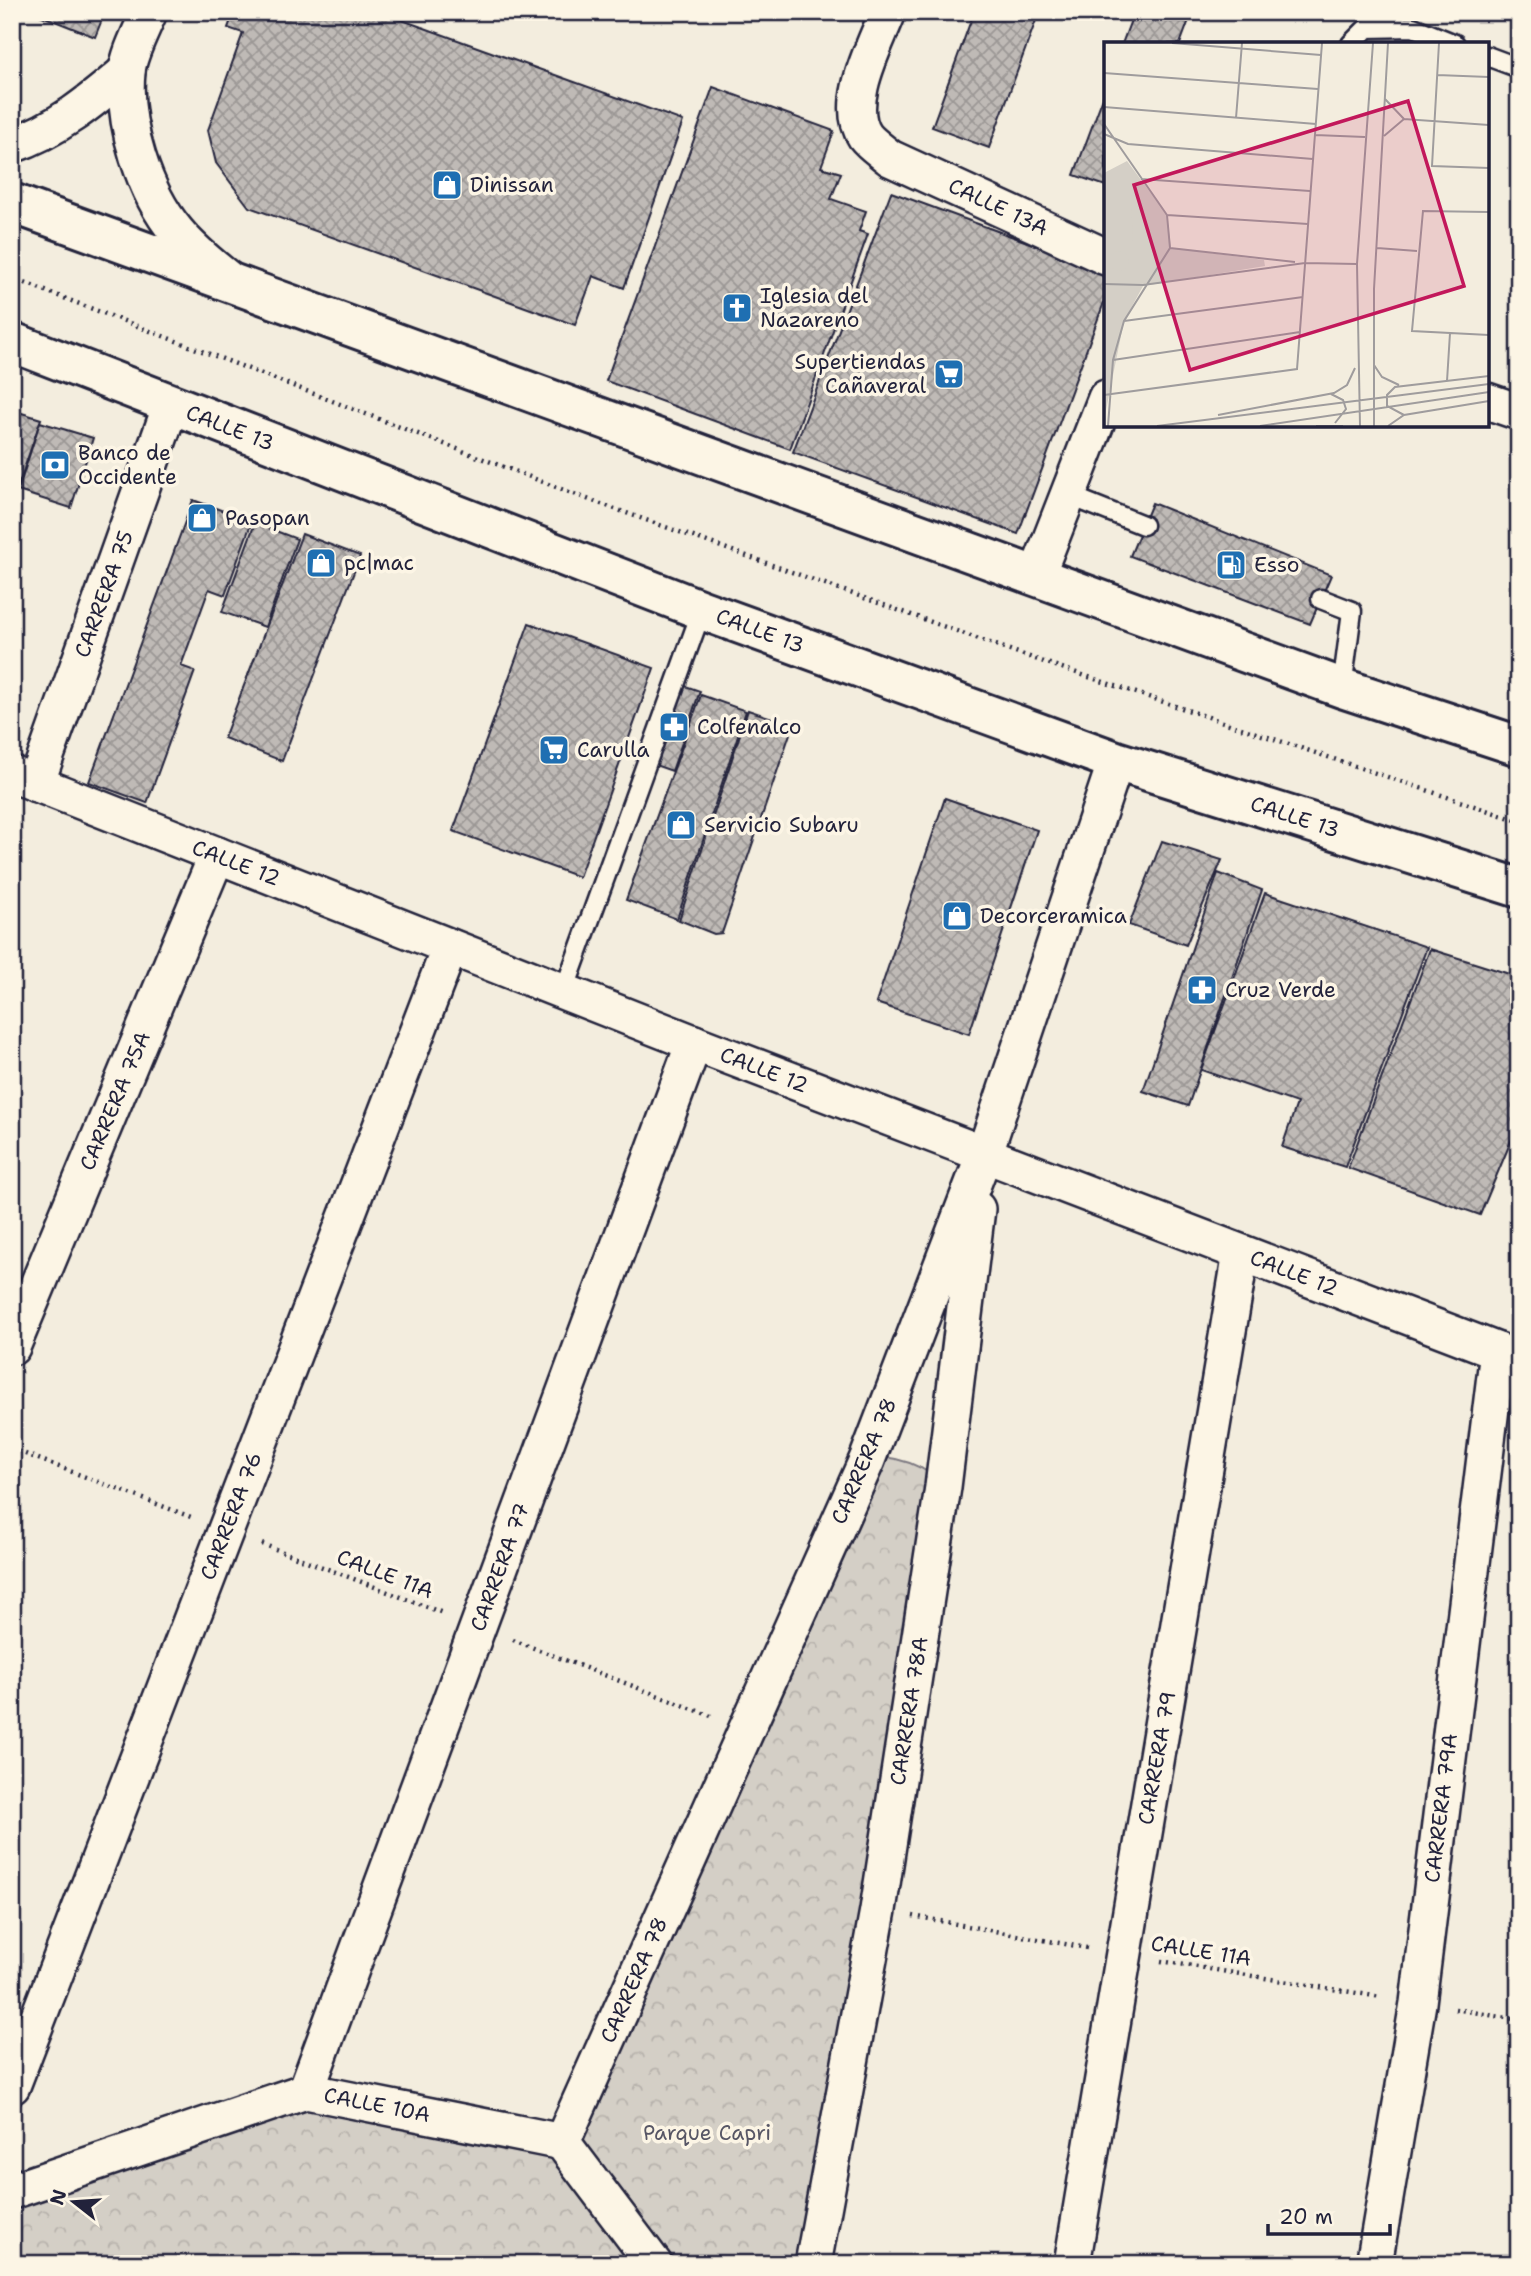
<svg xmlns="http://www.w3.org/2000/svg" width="1531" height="2276" font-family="'Shantell Sans',sans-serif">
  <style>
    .park { fill: url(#park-crowns); stroke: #7b7880; stroke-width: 2 }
    .building { fill: url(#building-cross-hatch); stroke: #22223b; stroke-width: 2 }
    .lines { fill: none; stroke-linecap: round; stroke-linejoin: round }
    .lane-casing { stroke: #22223b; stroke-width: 23 }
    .street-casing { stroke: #22223b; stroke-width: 40 }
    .secondary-casing { stroke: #22223b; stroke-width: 44 }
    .path { stroke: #22223b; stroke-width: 4.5; stroke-dasharray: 2 5; stroke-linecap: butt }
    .lane { stroke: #fcf5e5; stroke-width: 18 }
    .street { stroke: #fcf5e5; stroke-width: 35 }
    .secondary { stroke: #fcf5e5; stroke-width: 38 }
    .labels { text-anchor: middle; stroke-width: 7; stroke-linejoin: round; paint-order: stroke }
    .poi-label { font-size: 21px; fill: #22223b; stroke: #fcf5e5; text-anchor: start }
    .street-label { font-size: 21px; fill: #22223b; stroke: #fcf5e5 }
    .park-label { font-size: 21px; fill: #575665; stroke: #fcf5e5 }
    .inset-road { fill: none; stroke: #9f9c9d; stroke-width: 2 }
    .view { fill: #c2185b; fill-opacity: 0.15; stroke: #c2185b; stroke-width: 3.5 }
    .inset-edge { fill: none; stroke: #22223b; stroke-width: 3.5 }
  </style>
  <defs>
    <pattern id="park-crowns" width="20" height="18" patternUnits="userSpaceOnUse" patternTransform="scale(1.75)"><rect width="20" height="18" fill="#d4cfc6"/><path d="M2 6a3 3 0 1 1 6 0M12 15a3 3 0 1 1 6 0" fill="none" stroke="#b6b1ab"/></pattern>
    <pattern id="building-cross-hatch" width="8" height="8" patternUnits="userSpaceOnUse" patternTransform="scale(1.75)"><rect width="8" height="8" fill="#bfbab6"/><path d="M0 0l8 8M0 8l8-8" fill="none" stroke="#9b9795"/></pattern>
  </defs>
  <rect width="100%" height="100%" fill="#f3edde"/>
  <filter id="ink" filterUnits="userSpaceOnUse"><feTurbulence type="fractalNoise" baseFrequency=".0143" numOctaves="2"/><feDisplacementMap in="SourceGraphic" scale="14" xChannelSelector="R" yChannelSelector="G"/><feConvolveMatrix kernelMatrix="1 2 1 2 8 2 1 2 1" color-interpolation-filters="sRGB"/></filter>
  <g filter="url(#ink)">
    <path class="park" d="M884 1457C902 1459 916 1464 931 1474L813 2264H12V2191L306 2091 562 2142Z"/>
    <g class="building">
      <path d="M32 12H105L95 37Z"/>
      <path d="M234 12H380L683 121 624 288 593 276 575 325 249 207 216 163 208 130 243 33 228 28Z"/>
      <path d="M974 12H1039L989 148 932 127Z"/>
      <path d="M1134 12H1192L1180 44H1122Z"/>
      <path d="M713 87 834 131 821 167 841 173 831 199 866 211 859 231 868 234 790 449 606 381Z"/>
      <path d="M1106 89V186L1074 175Z"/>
      <path d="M891 192 1106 271V297L1018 534 793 452Z"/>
      <path d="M12 410 41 419 12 504Z"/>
      <path d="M40 422 93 438 71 508 18 491Z"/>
      <path d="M193 500 252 521 225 595 209 589 181 666 195 671 147 803 89 782Z"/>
      <path d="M1152 503 1331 575 1310 624 1130 556Z"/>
      <path d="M255 523 297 539 265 627 222 612Z"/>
      <path d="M302 534 360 556 282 761 224 738Z"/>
      <path d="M529 623 654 668 579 877 453 831Z"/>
      <path d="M677 683 700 691 672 771 649 763Z"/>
      <path d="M701 695 746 711 677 919 626 900Z"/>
      <path d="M748 710 793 725 722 933 714 934 679 920Z"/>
      <path d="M945 798 1037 830 969 1034 876 1003Z"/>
      <path d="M1162 841 1222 860 1186 945 1129 925Z"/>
      <path d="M1218 873 1262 890 1188 1106 1143 1091Z"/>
      <path d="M1265 893 1427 947 1345 1167 1282 1147 1297 1103 1201 1070Z"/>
      <path d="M1430 949 1519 977V1122L1480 1215 1348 1168Z"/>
    </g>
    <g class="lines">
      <g class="lane-casing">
        <g id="lane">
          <path d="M1351 44 1367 28 1413 27 1455 44"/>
          <path d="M1487 56 1519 68"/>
          <path d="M1068 495 1143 525"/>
          <path d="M1321 599 1352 611 1342 688"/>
          <path d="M564 991 702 610"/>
        </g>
      </g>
      <g class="street-casing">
        <g id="street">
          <path d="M149 12C142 29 128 55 127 72 122 123 144 193 177 232 192 250 209 264 228 279"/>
          <path d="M888 12C875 46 843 103 865 136 871 144 882 151 890 158L1106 257"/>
          <path d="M12 145C57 130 92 101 127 71"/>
          <path d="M1487 401 1519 412"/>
          <path d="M1036 577 1106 398"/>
          <path d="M12 774 694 1043 1519 1359"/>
          <path d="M36 784 171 405"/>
          <path d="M12 1347 217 855"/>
          <path d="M12 2086 450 947"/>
          <path d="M306 2091 694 1043"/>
          <path d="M562 2142 867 1460 984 1155 1116 761"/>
          <path d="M12 2191 306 2091 562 2142 654 2264"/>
          <path d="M813 2264 878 1910 943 1487 977 1209"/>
          <path d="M1072 2264 1241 1253"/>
          <path d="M1374 2264 1418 2003 1498 1351"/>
        </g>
      </g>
      <g class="secondary-casing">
        <g id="secondary">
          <path d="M12 203 1342 688 1519 746"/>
          <path d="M12 342 702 610 1116 761 1519 888"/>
        </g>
      </g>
      <g class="path">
        <path d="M12 278 590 500 1035 659 1519 821"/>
        <path d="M12 1449 191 1517"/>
        <path d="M262 1544 443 1613"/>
        <path d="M513 1640 711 1716"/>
        <path d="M913 1916 1087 1948"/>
        <path d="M1161 1961 1381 1997"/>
        <path d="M1455 2009 1519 2020"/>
      </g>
      <use href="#lane" class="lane"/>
      <use href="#street" class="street"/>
      <use href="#secondary" class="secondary"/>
    </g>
  </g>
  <defs>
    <g id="shop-square" transform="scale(1.575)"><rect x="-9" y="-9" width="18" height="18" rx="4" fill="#1f6fb2" stroke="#fcf5e5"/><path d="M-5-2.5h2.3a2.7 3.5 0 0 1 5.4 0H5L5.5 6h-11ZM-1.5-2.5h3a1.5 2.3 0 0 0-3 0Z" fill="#fff"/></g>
    <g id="church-square" transform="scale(1.575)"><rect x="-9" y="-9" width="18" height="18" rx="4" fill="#1f6fb2" stroke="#fcf5e5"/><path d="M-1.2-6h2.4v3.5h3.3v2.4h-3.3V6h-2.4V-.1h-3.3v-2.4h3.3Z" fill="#fff"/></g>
    <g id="supermarket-square" transform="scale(1.575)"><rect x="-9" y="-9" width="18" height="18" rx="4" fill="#1f6fb2" stroke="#fcf5e5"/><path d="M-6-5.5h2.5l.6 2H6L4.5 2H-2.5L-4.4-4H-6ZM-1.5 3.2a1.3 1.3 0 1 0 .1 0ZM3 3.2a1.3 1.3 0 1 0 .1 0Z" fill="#fff"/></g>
    <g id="bank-square" transform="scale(1.575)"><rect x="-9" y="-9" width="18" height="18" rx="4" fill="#1f6fb2" stroke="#fcf5e5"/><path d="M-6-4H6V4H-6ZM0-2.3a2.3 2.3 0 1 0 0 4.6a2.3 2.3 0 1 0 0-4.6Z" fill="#fff"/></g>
    <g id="fuel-square" transform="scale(1.575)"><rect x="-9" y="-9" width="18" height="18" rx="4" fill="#1f6fb2" stroke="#fcf5e5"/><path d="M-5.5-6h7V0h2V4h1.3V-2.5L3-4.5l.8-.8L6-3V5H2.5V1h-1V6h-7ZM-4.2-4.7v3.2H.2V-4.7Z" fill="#fff"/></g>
    <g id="pharmacy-square" transform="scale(1.575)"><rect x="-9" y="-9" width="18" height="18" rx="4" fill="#1f6fb2" stroke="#fcf5e5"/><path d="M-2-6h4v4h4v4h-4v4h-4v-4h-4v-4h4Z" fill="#fff"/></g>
  </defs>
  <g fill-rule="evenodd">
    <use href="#shop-square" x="447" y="185"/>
    <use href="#church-square" x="737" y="308"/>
    <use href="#supermarket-square" x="949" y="374"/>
    <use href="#bank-square" x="55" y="465"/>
    <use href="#shop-square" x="202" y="518"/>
    <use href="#shop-square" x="321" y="563"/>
    <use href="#fuel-square" x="1231" y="565"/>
    <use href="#pharmacy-square" x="674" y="727"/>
    <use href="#supermarket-square" x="554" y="750"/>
    <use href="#shop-square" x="681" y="825"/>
    <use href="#shop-square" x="957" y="916"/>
    <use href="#pharmacy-square" x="1202" y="990"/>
  </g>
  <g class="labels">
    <g class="poi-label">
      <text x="470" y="192">Dinissan</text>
      <text x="760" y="303">Iglesia del<tspan x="760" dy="24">Nazareno</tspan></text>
      <text x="926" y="369" text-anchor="end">Supertiendas<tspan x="926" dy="24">Cañaveral</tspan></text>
      <text x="78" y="460">Banco de<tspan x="78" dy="24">Occidente</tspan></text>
      <text x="225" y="525">Pasopan</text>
      <text x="344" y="570">pc|mac</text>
      <text x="1254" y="572">Esso</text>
      <text x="697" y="734">Colfenalco</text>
      <text x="577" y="757">Carulla</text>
      <text x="704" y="832">Servicio Subaru</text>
      <text x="980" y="923">Decorceramica</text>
      <text x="1225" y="997">Cruz Verde</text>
    </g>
    <g class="street-label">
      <text transform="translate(998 207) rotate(25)" y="7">CALLE 13A</text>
      <text transform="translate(230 428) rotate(21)" y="7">CALLE 13</text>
      <text transform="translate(104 594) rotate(-70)" y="7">CARRERA 75</text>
      <text transform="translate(760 631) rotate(20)" y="7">CALLE 13</text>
      <text transform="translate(1295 817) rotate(18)" y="7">CALLE 13</text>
      <text transform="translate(236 863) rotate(21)" y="7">CALLE 12</text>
      <text transform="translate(764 1070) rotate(21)" y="7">CALLE 12</text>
      <text transform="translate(115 1101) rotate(-67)" y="7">CARRERA 75A</text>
      <text transform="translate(1294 1273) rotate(21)" y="7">CALLE 12</text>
      <text transform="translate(864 1461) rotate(-67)" y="7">CARRERA 78</text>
      <text transform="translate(231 1516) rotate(-69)" y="7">CARRERA 76</text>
      <text transform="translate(500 1567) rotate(-70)" y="7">CARRERA 77</text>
      <text transform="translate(385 1574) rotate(21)" y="7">CALLE 11A</text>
      <text transform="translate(909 1711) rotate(-81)" y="7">CARRERA 78A</text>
      <text transform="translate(1157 1758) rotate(-80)" y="7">CARRERA 79</text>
      <text transform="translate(1441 1808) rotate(-83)" y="7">CARRERA 79A</text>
      <text transform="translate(1201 1951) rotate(9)" y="7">CALLE 11A</text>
      <text transform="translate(634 1980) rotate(-66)" y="7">CARRERA 78</text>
      <text transform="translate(377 2105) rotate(11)" y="7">CALLE 10A</text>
    </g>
    <g class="park-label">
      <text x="707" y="2140">Parque Capri</text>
    </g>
  </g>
  <g transform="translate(1104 42)">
    <rect width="385" height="385" fill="#f3edde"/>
    <path d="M23 119 63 173 67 206 160 218 161 224 39 244 20 279 0 378V131Z" fill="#d4cfc6"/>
    <path d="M0 153H27L29 199H0ZM5 219a10 10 0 1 1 20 0a10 10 0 1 1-20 0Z" fill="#d4cfc6"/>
    <path class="inset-road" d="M68 1 217 13M335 1 328 124 385 126M0 31 214 47M333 33 385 35M281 57 300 77M0 65 212 82M132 76 138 1M0 82 63 173 66 206 20 279 9 318 4 384M0 92 24 102 209 117M211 93 261 95M280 94 300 77 385 83M37 137 206 149M385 170 319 169 308 289 385 293M63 173 204 182M66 206 191 220M273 206 313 209M201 221 253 222M0 242 39 243 201 221M20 279 199 255M9 318 196 290M270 323 278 335 295 343M343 339 346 291M227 352 239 358 242 367 231 381M0 353 193 327 218 1M114 373 230 351 243 343 251 326M300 373 283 364V353L291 345 385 334M53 384 385 342M156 384 385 350M212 384H239M256 384 253 222 269 1M270 384V247L284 1M284 384 300 373 385 359"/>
    <path class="view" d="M304 59 360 244 86 328 30 143Z"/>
    <rect width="385" height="385" class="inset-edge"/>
  </g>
  <rect width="1531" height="2276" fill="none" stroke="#fcf5e5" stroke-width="42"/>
  <rect x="21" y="21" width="1489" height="2234" fill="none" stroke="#22223b" stroke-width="2.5" filter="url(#ink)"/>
  <g transform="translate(74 2202) rotate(287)" stroke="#fcf5e5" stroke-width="5" paint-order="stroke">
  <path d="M0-5L12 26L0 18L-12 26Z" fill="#22223b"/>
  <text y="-10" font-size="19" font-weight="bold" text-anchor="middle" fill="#22223b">N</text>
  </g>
  <path d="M1268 2224v10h122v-10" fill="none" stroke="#22223b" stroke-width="3.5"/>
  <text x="1279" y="2224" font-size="21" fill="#22223b" stroke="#fcf5e5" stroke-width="5" paint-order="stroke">20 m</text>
</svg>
